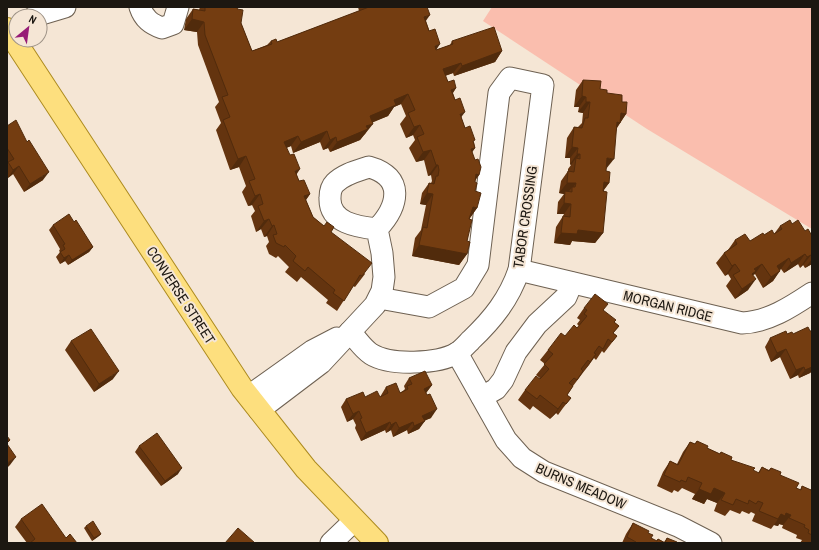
<svg xmlns="http://www.w3.org/2000/svg" width="819" height="550" font-family="'Archivo Narrow',sans-serif">
  <style>
    .green { fill: #fabeae }
    .lines { fill: none; stroke-linecap: round; stroke-linejoin: round }
    .minor-casing { stroke: #6e6152; stroke-width: 23 }
    .major-casing { stroke: #ad8b20; stroke-width: 24 }
    .minor { stroke: #fff; stroke-width: 21 }
    .major { stroke: #fddf7e; stroke-width: 22 }
    .wall { fill: #64340f }
    .shaded-wall { fill: #512b0c }
    .building { fill: #743d11; stroke: #512b0c }
    .labels { text-anchor: middle; stroke-width: 4; stroke-linejoin: round; paint-order: stroke }
    .street-label { font-size: 14px; fill: #1c1711; stroke: #f5e6d5 }
  </style>
  <rect width="100%" height="100%" fill="#f5e6d5"/>
  <path class="green" d="M492 7H812V229L647 129 483 21Z"/>
  <g class="lines">
    <g class="minor-casing">
      <g id="minor">
        <path d="M140 7C144 19 151 24 162 28L173 24 178 7"/>
        <path d="M35 16 65 7"/>
        <path d="M519 270 742 323C768 322 791 307 812 293"/>
        <path d="M350 332C357 339 362 348 371 354 390 366 438 364 457 353 462 350 467 344 471 340 493 319 509 299 519 270L543 85 510 78 499 93 478 265 464 288 429 307 379 298"/>
        <path d="M457 353 506 440 522 458 544 472 678 526 711 543"/>
        <path d="M249 396 312 351 337 338"/>
        <path d="M482 397 496 389 503 380 516 352 537 324 566 297 572 283"/>
        <path d="M259 410 321 363 375 305 382 291 384 277 382 253 377 229C358 227 329 223 330 198 330 193 331 187 335 183 344 174 357 171 369 167 405 177 399 206 377 229"/>
        <path d="M331 543 354 521"/>
      </g>
    </g>
    <g class="major-casing">
      <path id="major" d="M7 29 242 388 306 469 377 543"/>
    </g>
    <use href="#minor" class="minor"/>
    <use href="#major" class="major"/>
  </g>
  <g class="wall">
    <path d="M200 7H238L237 9 241 23 252 51 267 45 271 41 277 42 359 11 358 7H427L426 21 436 50 450 45 452 41 502 51 495 62 454 76 453 73 445 76 448 82 456 88 453 93 465 128 474 142 475 148 472 152 479 175 475 180V191L477 208 470 218 467 241V254L459 265 412 256 415 238 421 230 426 205 420 204 422 193 429 183H431L432 181 431 175 428 176 424 160 416 162 409 148 415 140 413 135 406 138 400 124 406 116 401 104 394 107 388 116 372 122 365 134 364 135 360 140 330 152 328 148 323 150 320 142 293 153 291 146 286 148 299 181 310 194 306 200 313 217 331 232 365 274 355 287 353 286 337 311 326 303 328 300 301 277 297 282 285 272 289 267 278 256 276 258 269 254 266 246 269 242 267 236 264 237 261 229 256 232 251 216 255 211 252 205 248 206 242 192 246 186 239 167 230 170 216 130 221 123 215 107 219 102 198 45 197 32 184 30 186 19 193 9 199 10Z"/>
    <path d="M583 80 622 102 626 114 617 128 606 169V171L609 183 604 190 603 233 595 243 572 241 570 245 554 243 556 227 563 216 564 214H557L558 202 564 194 559 193 561 181 568 171V169L571 165 570 164V158H565L567 138 574 127H578L582 123 583 113 578 112 579 107H574L576 90Z"/>
    <path d="M7 126 43 180 24 192 13 174 8 178 7 177Z"/>
    <path d="M74 222 93 247 89 252 68 265 65 261 60 264 56 257 60 252 59 251 60 249 49 230 53 225Z"/>
    <path d="M792 224 812 236V264L805 268 803 265 800 268 798 264 784 273 781 269 780 270 773 281 763 288 755 274 753 275 748 290 735 299 726 286 731 279 728 274 725 276 716 263 724 253 728 250 735 240 750 241 764 235 774 234 780 226Z"/>
    <path d="M584 308 603 310 614 322 619 326 613 333 617 336 604 353 602 351 596 360 594 358 573 386 567 395 571 398 563 408 558 415 556 413 550 419 533 406 530 410 518 400 525 390 541 379 536 375 545 364 540 360 548 350 577 328 579 326 577 324 580 320 577 318Z"/>
    <path d="M810 331H812V371L810 373 799 378 798 375 790 379 780 357 771 362 765 347 770 338 787 334H793Z"/>
    <path d="M71 341 113 379 94 392 65 350Z"/>
    <path d="M409 378 432 385 426 393 431 418 425 420 419 429 408 434 407 430 393 437 391 430 386 433 385 430 361 441 355 428 356 425 353 419 347 422 341 407 346 399 365 397H380L386 387 400 393 403 391 405 389 404 386Z"/>
    <path d="M697 441 707 448 720 454 721 452 731 460 758 473 762 467 769 470 771 468 780 475 796 488 800 490 802 486 811 490 812 488V543H800L802 540 796 538 797 535 782 528 783 525 779 524 778 526 774 525 771 529 752 521 755 514 751 512 749 514 742 511 740 514 730 510 725 516 714 511 717 503 707 499 704 504 692 499 695 494 682 488 678 492 674 490 672 493 657 486 663 472 670 461 677 464 683 452 690 442 695 444Z"/>
    <path d="M139 446 178 474 161 486 135 452Z"/>
    <path d="M21 519 66 538 77 543H27L15 527Z"/>
    <path d="M633 523 648 533 651 538 656 541 658 539 664 542 667 538 677 543H622L626 534Z"/>
    <path d="M86 526 101 534 99 536 92 541 84 528Z"/>
  </g>
  <g class="shaded-wall">
    <path d="M430 15 423 25 424 17Z"/>
    <path d="M192 19 204 22 197 32 184 30Z"/>
    <path d="M440 44 433 55 435 46Z"/>
    <path d="M502 51 495 62 454 76 462 66Z"/>
    <path d="M461 63 453 73 436 79 443 69Z"/>
    <path d="M456 88 449 98 451 90Z"/>
    <path d="M408 94 401 104 394 107 388 116 362 127 370 116 394 100Z"/>
    <path d="M582 96 586 97 579 107H574Z"/>
    <path d="M586 102H590L583 113 578 112Z"/>
    <path d="M465 112 457 123 460 114Z"/>
    <path d="M621 113 626 114 613 133Z"/>
    <path d="M373 124 365 134 364 135 360 140 330 152 337 142 366 126Z"/>
    <path d="M420 125 413 135 406 138 414 127Z"/>
    <path d="M327 131 320 142 293 153 301 142Z"/>
    <path d="M298 136 291 146 276 152 284 142Z"/>
    <path d="M336 137 328 148 323 150 330 140Z"/>
    <path d="M572 147 578 148 570 158H565Z"/>
    <path d="M475 148 468 158 471 149Z"/>
    <path d="M431 150 424 160 416 162 423 152Z"/>
    <path d="M577 154H580L575 161 576 158 571 165 570 164Z"/>
    <path d="M246 156 239 167 230 170 238 159Z"/>
    <path d="M607 158 614 159 606 169Z"/>
    <path d="M436 165H438L431 175 428 176Z"/>
    <path d="M19 166 13 174 8 178 13 170Z"/>
    <path d="M300 169 293 180 295 171Z"/>
    <path d="M49 172 43 180 24 192 30 184Z"/>
    <path d="M476 174 479 175 472 185Z"/>
    <path d="M604 182 609 183 601 193Z"/>
    <path d="M567 183H576L572 189V187L567 194 565 191 564 194 559 193Z"/>
    <path d="M427 193 433 194 426 205 420 204Z"/>
    <path d="M260 194 252 205 248 206 255 196Z"/>
    <path d="M310 194 303 204 304 196Z"/>
    <path d="M564 203 571 204 564 214H557Z"/>
    <path d="M473 207 477 208 470 218Z"/>
    <path d="M269 219 261 229 256 232 264 221Z"/>
    <path d="M274 225 267 236 264 237 272 226Z"/>
    <path d="M578 230 603 233 595 243 572 241 570 245 554 243 561 233Z"/>
    <path d="M419 245 467 254 459 265 412 256Z"/>
    <path d="M93 247 89 252 68 265 72 260Z"/>
    <path d="M805 254 798 264 784 273 791 263Z"/>
    <path d="M69 255 65 261 60 264 64 258Z"/>
    <path d="M811 255 803 265 800 268 807 257Z"/>
    <path d="M789 258 781 269 770 276 777 266Z"/>
    <path d="M812 259V264L805 268Z"/>
    <path d="M735 264 728 274 725 276 732 266Z"/>
    <path d="M762 264 755 274 753 275 748 282 754 269Z"/>
    <path d="M780 271 773 281 763 288 771 277Z"/>
    <path d="M756 279 748 290 735 299 742 289Z"/>
    <path d="M786 349 780 357 771 362 777 353Z"/>
    <path d="M596 354 589 365 583 372 590 362Z"/>
    <path d="M812 366V371L810 373 799 378 805 370Z"/>
    <path d="M804 367 798 375 790 379 796 370Z"/>
    <path d="M119 371 113 379 94 392 99 384Z"/>
    <path d="M432 385 426 393 424 389Z"/>
    <path d="M563 402 556 413 550 419 558 409Z"/>
    <path d="M437 409 431 418 417 424 422 416Z"/>
    <path d="M359 411 353 419 347 422 353 414Z"/>
    <path d="M425 421 419 429 408 434 414 426Z"/>
    <path d="M390 422 385 430 361 441 366 433Z"/>
    <path d="M396 422 391 430 386 433 391 425Z"/>
    <path d="M413 422 407 430 393 437 399 428Z"/>
    <path d="M16 457 10 465 7 468V463Z"/>
    <path d="M182 468 178 474 161 486 165 481Z"/>
    <path d="M714 488 725 493 717 503 707 499 704 504 692 499 699 489Z"/>
    <path d="M786 513 791 515 783 525 779 524 778 526 774 525 778 519 781 514Z"/>
    <path d="M101 534 99 536 92 541 94 538Z"/>
  </g>
  <g class="building">
    <path d="M205 7H238L237 9 243 10 241 23 252 51 272 44 271 41 276 39 277 42 369 7H427L430 15 424 17 429 31 435 29 440 44 435 46 436 50 453 44 452 41 494 27 502 51 462 66 461 63 443 69 448 82 454 80 456 88 451 90 455 100 460 98 465 112 460 114 465 128 470 126 475 140 473 141 475 148 471 149 475 160 478 159 481 167 479 175 476 174 475 182 477 183 475 191 481 193 477 208 473 207 469 219 472 220 467 241 470 242 467 254 419 245 423 227 427 228 433 194 427 193 429 183 434 184 436 176H438L439 170 438 165H436L431 150 423 152 417 137 424 134 420 125 414 127 408 113 415 110 408 94 394 100 396 105 370 116 373 124 366 126 368 129 337 142 336 137 330 140 327 131 301 142 298 136 284 142 290 155 294 154 300 169 295 171 299 181 304 180 310 194 304 196 313 217 324 226 327 222 334 227 331 232 372 263 362 276 360 275 344 301 333 293 335 290 308 267 305 271 293 261 296 256 285 245 284 247 276 243 273 235 277 234 274 225 272 226 269 219 264 221 258 206 263 204 260 194 255 196 249 181 255 179 246 156 238 159 223 120 230 117 222 97 228 95 205 35 204 22 192 19 193 9 205 11Z"/>
    <path d="M583 80 601 81 600 89 607 90V93L622 95V102H627L626 114 621 113 620 123 617 122 614 159 607 158 606 171 610 172 609 183 604 182 603 191 607 192 603 233 578 230 577 234 561 233 563 216 570 217 571 204 564 203 565 191 572 192V187H575L576 183H567L568 171 574 172 576 158 580 159V154H577L578 148 572 147 574 127 582 128 585 118H588L590 102H586V97L582 96Z"/>
    <path d="M16 120 27 142 29 140 49 172 30 184 19 166 13 170 8 162 14 159 7 148V126Z"/>
    <path d="M69 214 74 222 76 220 93 247 72 260 69 255 64 258 60 252 65 249 63 245 65 244 53 225Z"/>
    <path d="M790 220 792 224 798 220 805 231 808 229 812 236V257L811 255 807 257 805 254 791 263 789 258 777 266 780 271 771 277 762 264 754 269 756 271 752 274 756 279 742 289 733 275 740 271 735 264 732 266 724 253 737 244 735 240 745 234 750 241 763 233 764 235 772 230 774 234 782 229 780 226Z"/>
    <path d="M595 294 608 304 603 310 616 320 614 322 619 326 613 333 617 336 612 342 608 339 603 349 599 346 594 353 596 354 590 362 588 360 581 369 583 371 577 380 574 378 569 383 573 386 567 395 571 398 566 404 563 402 558 409 540 395 537 399 525 390 536 376 540 379 549 369 544 364 553 354 548 350 561 333 565 336 574 325 577 328 587 316 584 314 587 310 584 308Z"/>
    <path d="M808 327 810 331H812V367L805 370 804 367 796 370 786 349 777 353 770 338 786 331 787 334 792 332 793 334Z"/>
    <path d="M91 329 119 371 99 384 71 341Z"/>
    <path d="M425 371 432 385 424 389 427 395 430 394 437 409 422 416 425 421 414 426 413 422 399 428 396 422 391 425 390 422 366 433 360 419 362 418 359 411 353 414 346 399 363 392 365 397 377 391 380 397 388 393 386 387 396 383 400 393 408 389 407 386 412 384 409 378Z"/>
    <path d="M157 433 182 468 165 481 139 446Z"/>
    <path d="M7 436 10 440 7 443Z"/>
    <path d="M697 441 708 446 707 448 720 454 721 452 732 457 731 460 755 468 753 470 759 473 762 467 769 471 771 468 781 472 780 475 799 483 796 488 801 490 802 486 811 490 812 488V535L808 533 809 530 804 527 805 525 789 518 791 515 786 513 785 516 781 514 778 519 759 511 763 503 758 501 756 504 749 500 748 504 736 499 733 505 721 500 725 493 714 488 711 494 699 489 702 483 688 477 686 482 681 480 680 482 664 475 670 461 678 465 690 442 695 444Z"/>
    <path d="M7 444 16 457 7 463Z"/>
    <path d="M42 504 66 538 70 534 77 543H30L35 539 21 519Z"/>
    <path d="M93 521 101 534 94 538 86 526Z"/>
    <path d="M633 523 649 531 648 533 653 535 651 538 657 541 658 539 665 543 667 538 677 542V543H635L636 542 627 537Z"/>
    <path d="M238 528 255 543H225Z"/>
  </g>
  <g class="labels">
    <g class="street-label">
      <text transform="translate(525 217) rotate(-82)" y="5">TABOR CROSSING</text>
      <text transform="translate(181 295) rotate(57)" y="5">CONVERSE STREET</text>
      <text transform="translate(668 306) rotate(14)" y="5">MORGAN RIDGE</text>
      <text transform="translate(581 486) rotate(23)" y="5">BURNS MEADOW</text>
    </g>
  </g>
  <rect width="819" height="550" fill="none" stroke="#1c1711" stroke-width="16"/>
  <g transform="translate(28 28) rotate(29)"><circle r="19" fill="#f5e6d5" stroke="#9e9387"/>
  <path d="M0-3L7 15L0 10L-7 15Z" fill="#971d77"/>
  <text y="-6" font-size="11" font-weight="bold" text-anchor="middle" fill="#1c1711">N</text>
  </g>
</svg>
